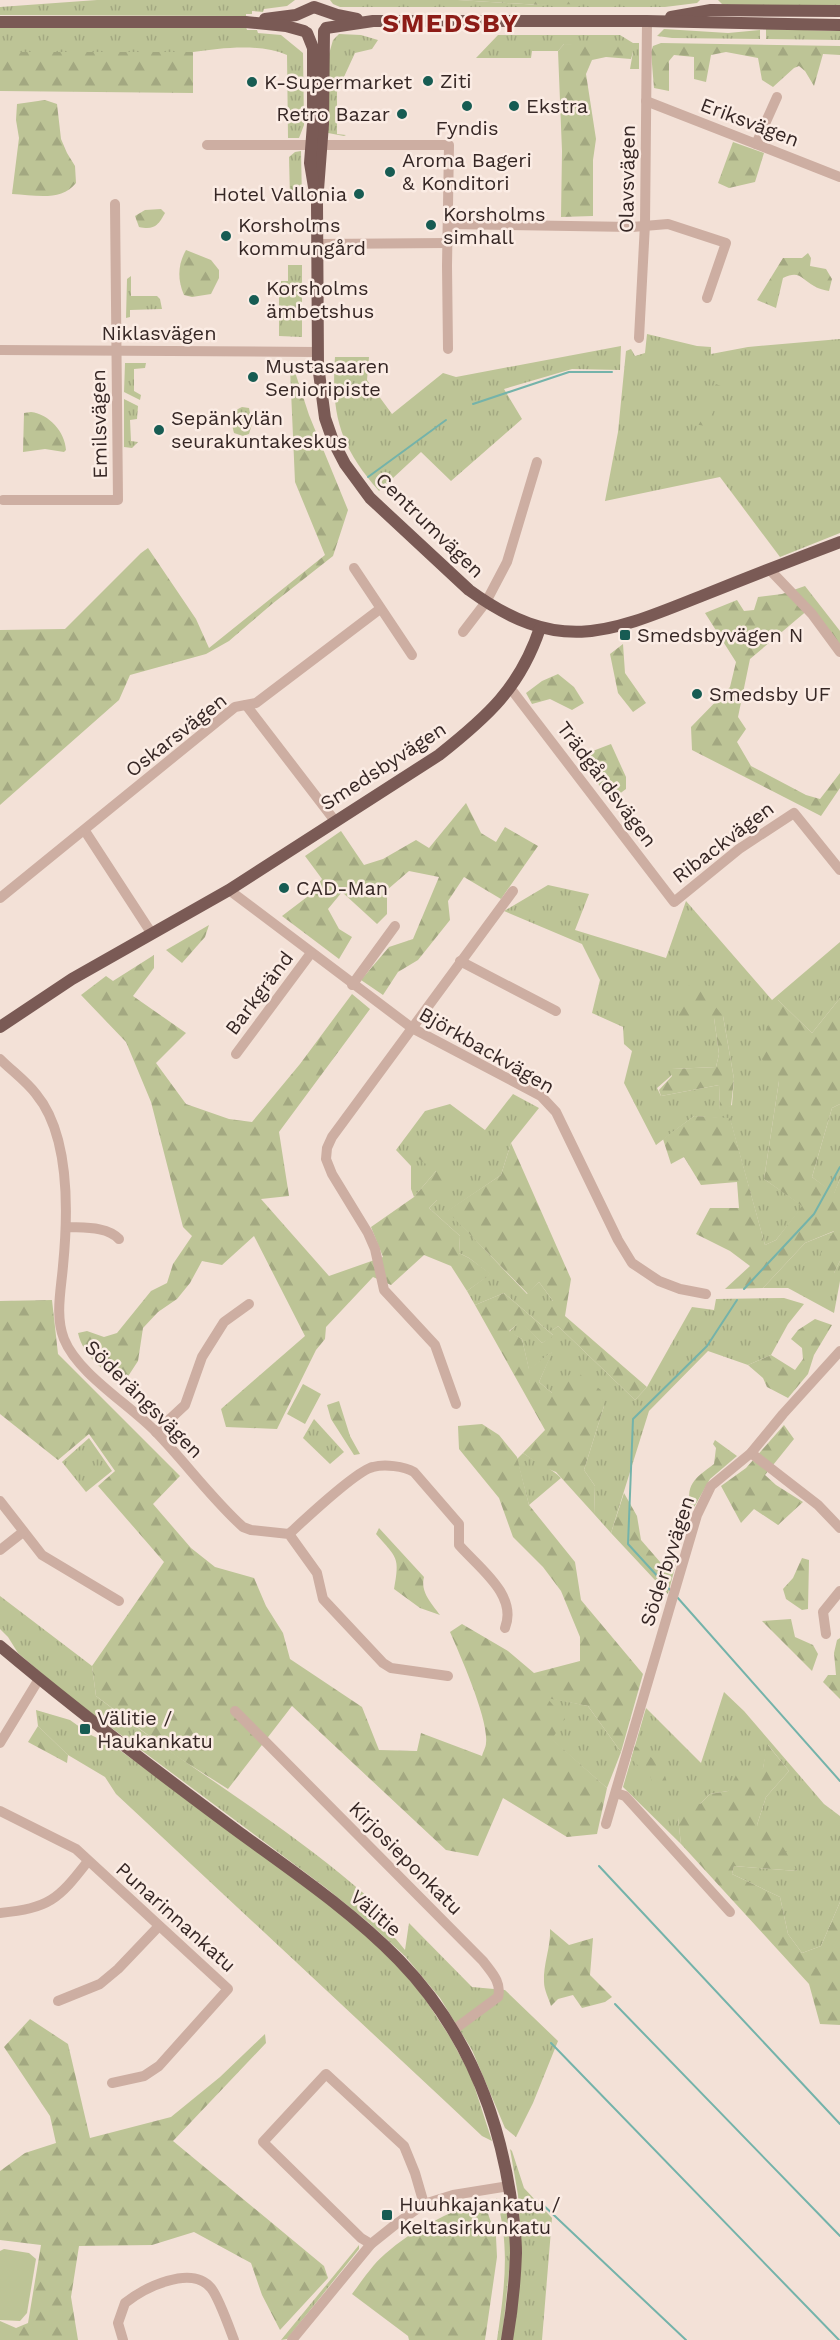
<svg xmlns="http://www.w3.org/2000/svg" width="840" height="2340" font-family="'Work Sans',sans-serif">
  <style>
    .grass { fill: url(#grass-tufts); fill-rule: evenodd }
    .forest { fill: url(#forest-firs) }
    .garden { fill: #bdc496 }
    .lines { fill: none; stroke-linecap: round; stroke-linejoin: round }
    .stream { stroke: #74b3aa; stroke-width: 2 }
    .minor { stroke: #cdaea2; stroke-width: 10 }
    .major { stroke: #7a5a55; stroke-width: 12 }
    .poi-dot { fill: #175c53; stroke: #fbece4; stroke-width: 2 }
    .labels { text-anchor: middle; stroke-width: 5; stroke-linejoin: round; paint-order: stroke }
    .poi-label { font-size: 20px; fill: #362725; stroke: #fbece4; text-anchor: start }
    .street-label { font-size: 20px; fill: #362725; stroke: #fbece4 }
    .district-label { font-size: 26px; font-weight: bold; letter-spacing: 1.5px; fill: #8d1c17; stroke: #fbece4 }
  </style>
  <defs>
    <pattern id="grass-tufts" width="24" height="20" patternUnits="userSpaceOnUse" patternTransform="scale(1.5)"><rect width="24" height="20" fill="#bdc496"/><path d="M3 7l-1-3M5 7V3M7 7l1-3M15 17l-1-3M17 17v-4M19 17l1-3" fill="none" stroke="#a3a881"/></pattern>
    <pattern id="forest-firs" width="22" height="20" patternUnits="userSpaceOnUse" patternTransform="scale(1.5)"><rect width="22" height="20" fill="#bdc496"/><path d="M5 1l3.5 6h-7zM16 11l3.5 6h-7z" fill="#a3a881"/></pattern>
  </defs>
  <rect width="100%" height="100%" fill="#f3e1d7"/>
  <g class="grass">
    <path d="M97 0H295L287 6 264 9 263 12 252 11V14H246V16L0 15V7Z"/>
    <path d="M330 0H458L540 5 579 0H700L697 3 665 7H340L333 4Z"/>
    <path d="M718 0H840V7C801 5 763 7 724 6Z"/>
    <path d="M246 27 247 30H257L258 33 281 35 303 53 304 125 299 138H288L287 55C259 43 222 48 193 52H0V28Z"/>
    <path d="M664 29 728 33 760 30V39L672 38 657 36Z"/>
    <path d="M766 29 840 31V40L766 39Z"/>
    <path d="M339 34 361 35 378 40 372 49 355 53 337 92V134L346 135 344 136 328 133 329 54 333 40Z"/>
    <path d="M498 35H620L633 43H639V69H630L633 52 564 44 558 51H532L531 58H476Z"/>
    <path d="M301 151 302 200 290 199 289 157 295 152Z"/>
    <path d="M288 265H302V337L279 336V281H288Z"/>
    <path d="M131 276V296H157L160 299 162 309 130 310V317L126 318 127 279Z"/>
    <path d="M647 334 697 346 711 347V354L748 347 840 339V533L780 557 720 477 605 501 618 432 626 351 631 349 635 356 645 353Z"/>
    <path d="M621 346 620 370 572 369 504 389 522 419 451 481 421 452 379 491C340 447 331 415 335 357H369L367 380 392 414 443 373 456 377Z"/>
    <path d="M125 363H146L145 368 134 369V391L141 395 140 400 124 392Z"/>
    <path d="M124 399 138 406 137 419 130 420 131 441 138 442 132 448 124 447Z"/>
    <path d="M242 407 249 408 252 424 249 434 243 436 234 433C231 422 230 412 242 407Z"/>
    <path d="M548 885 589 894 575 930 666 958 686 901 772 1000 840 942V998L812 1033 778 1000 779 1081 764 1179 803 1206 776 1240 765 1245 730 1119 694 1116 656 1145 624 1083 632 1051 624 1044 623 1027 592 1013 600 980 582 944 504 911ZM723 1016 734 1079 732 1105 720 1110 719 1085 661 1096 657 1088 672 1075V1069L716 1067 719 1054 714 1018H679Z"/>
    <path d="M513 1094 539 1108 511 1143 501 1175 448 1211 527 1294 539 1282 553 1301V1330L558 1326 635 1400 647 1387 692 1307 714 1310 716 1299 784 1298 804 1304 788 1324 771 1355 748 1365 708 1351 649 1411 611 1533 594 1514 595 1486 584 1470 604 1406 552 1393 539 1382 552 1352 529 1370 522 1339 509 1332 520 1321 542 1343 553 1335 504 1293 475 1305 467 1291 490 1274 469 1258 459 1253 460 1236 429 1208 437 1200 436 1171 414 1197 411 1189V1166L396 1150 425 1111 450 1104 485 1130Z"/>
    <path d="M840 1104V1179L834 1194 812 1177 832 1108Z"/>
    <path d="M835 1231 834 1273 840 1261V1281L834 1313 788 1288H763L805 1243Z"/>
    <path d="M314 1419 344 1452 330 1464 303 1438Z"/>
    <path d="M89 1438 112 1471 86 1492 62 1462Z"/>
    <path d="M523 1453C534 1461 553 1469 561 1478L529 1505 517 1459Z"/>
    <path d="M0 1596 92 1666 96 1696C123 1716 149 1737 177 1756 242 1801 309 1845 368 1897L362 1907 382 1929 396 1939 405 1950 409 1923 472 1987 505 1990 558 2041 533 2103 516 2137 505 2128 472 2050 440 1998 405 1956 369 1923 326 1888 66 1694 18 1653 8 1637 0 1629Z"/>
    <path d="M724 1692 744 1711 824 1804 840 1816V1902L821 1946 802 1953 788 1934 780 1897 732 1874 734 1866 797 1871 757 1825 766 1797 789 1771 768 1745 763 1768 728 1791 710 1794 700 1804 678 1818 681 1844 623 1787 646 1708 701 1763Z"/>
    <path d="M546 1697 588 1706 621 1752 607 1788 551 1739Z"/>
    <path d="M36 1710 70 1720 91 1735 114 1746 305 1885 385 1951 423 1996 450 2037 471 2076 492 2141 482 2136 447 2103 116 1794 105 1777 68 1755 38 1726Z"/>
    <path d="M510 2149 512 2151 524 2188 552 2218 542 2340H512L521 2246 518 2195Z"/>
    <path d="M496 2198 505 2203 507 2208 511 2252 502 2340H497C504 2292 511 2245 496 2198Z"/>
    <path d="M359 2245V2249L287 2339 281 2340Z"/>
  </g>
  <g class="forest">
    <path d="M458 0H579L580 1 579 4 540 5Z"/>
    <path d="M661 43 840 46V55L823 54 814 86 805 71 799 66 794 68 773 87 762 80 758 58 726 52 711 55 706 82 694 79V57L674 55 669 61V91L654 88 651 52 653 46Z"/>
    <path d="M564 44 630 45 633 52 631 59 606 57 592 60 586 74 596 139 593 160V216L561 217 562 151 558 51Z"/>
    <path d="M0 52H193V93L0 91Z"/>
    <path d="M45 100 57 104 61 139 67 153 75 166 76 183C61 202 35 195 12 194L19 138 16 120 17 104Z"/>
    <path d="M733 142 764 153 755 182 729 188 718 183Z"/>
    <path d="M161 209 165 213C158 226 154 230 139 227L135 216 145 210Z"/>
    <path d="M186 250 211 260 219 270V278L211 294 192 297 184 295C177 279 178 264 186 250Z"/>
    <path d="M808 253 811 258 810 266 826 269 832 279 829 291C824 290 819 289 814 286 801 279 800 270 783 278L776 308 757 300 783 258H802Z"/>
    <path d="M290 368 294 369 309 415 348 510 333 556 272 604 229 641 206 654 130 675 119 700 0 805V630L65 629 141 553 148 548 196 619 209 648 325 555 295 482Z"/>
    <path d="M716 384 725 388 706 426 693 424Z"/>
    <path d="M31 412C49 414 65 432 66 450L64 452 45 449 23 452 24 413Z"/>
    <path d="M805 586 840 631V649L809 609 750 659 738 717 746 729 737 742 751 766 806 795 820 799 840 773V788L821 816 692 750 691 727 730 687 736 662 705 613 737 600 744 611 754 610 758 597 782 594Z"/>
    <path d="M623 644 625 673 646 703 633 712 618 693 610 654Z"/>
    <path d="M558 674 574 687 584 703 572 710 550 699 532 704 526 693 542 681Z"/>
    <path d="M611 744 626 777V789L611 800 577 757Z"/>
    <path d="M466 803 481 833 496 842 505 827 538 846 501 899 464 877 448 901 450 920 418 960 398 972 383 995 361 980 389 947 413 939 439 877 409 871 387 890V914L377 924 342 892 328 909 339 929 352 937 339 959 282 916 307 897 322 879 305 856 341 831 364 865 383 859 416 840 429 848Z"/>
    <path d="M209 925 205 937 182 963 166 950Z"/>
    <path d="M154 955V968L133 996 186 1033 156 1063 186 1104 229 1119 252 1122 300 1064 352 994 370 1009 279 1132 289 1196 261 1199 329 1276 383 1257 371 1227 414 1197 436 1171 413 1155 417 1144 453 1170 437 1200 429 1208 460 1236 459 1253 469 1258 491 1274 467 1291 451 1266 424 1255 391 1285 373 1277 326 1327 325 1339 316 1350 277 1429 226 1427 221 1409 305 1336 254 1236 222 1265 202 1261 190 1283 177 1299 158 1312 143 1328 138 1361 125 1381 122 1383C103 1370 83 1356 78 1333L87 1331 104 1337 117 1333 151 1291 167 1283 173 1264 192 1236 183 1227 151 1102 126 1042 81 995 106 976 113 981Z"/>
    <path d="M695 981 723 1016 734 1079 731 1106 720 1111 719 1085 661 1096 659 1090 672 1076V1069L716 1067 719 1054 714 1018H679L677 995Z"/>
    <path d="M840 998V1104L832 1108 812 1177 834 1193 840 1179V1261L834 1273 814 1265 834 1231 805 1243 763 1288 725 1289 750 1266 730 1251 696 1234 710 1208H739L737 1182 701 1185 684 1157 671 1164 663 1139 694 1116 730 1118 765 1245 776 1240 802 1206 764 1179 779 1081 758 1054 778 1000 812 1033Z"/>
    <path d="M511 1143 571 1279 565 1316 647 1387 635 1400 558 1326 553 1330 541 1312 553 1301 539 1282 528 1294 447 1211 501 1175Z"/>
    <path d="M504 1293 554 1336 542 1343 520 1322 509 1331 522 1339 529 1369 553 1351 539 1382 552 1393 574 1370 601 1390 604 1406 584 1470 595 1486 594 1514 556 1472 543 1467 523 1453 545 1430 475 1305Z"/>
    <path d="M52 1300 58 1354 180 1476 153 1504 191 1548 215 1567 254 1578 266 1606 283 1633 290 1659 362 1707 379 1750 417 1751 421 1733 482 1756C483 1752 486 1747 486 1743 489 1720 460 1655 450 1632L462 1624 508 1651 534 1673 580 1661V1637L561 1591 543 1567 513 1537 499 1498 459 1449 458 1426 482 1424 499 1435 517 1457 529 1505 575 1562 581 1600 643 1674 621 1752 588 1706 547 1698 565 1719 552 1739 607 1788 597 1834 567 1837 503 1798 478 1856 446 1850 292 1706 228 1789 176 1756 96 1696 92 1666 164 1562 98 1486 115 1471 89 1434 58 1460 0 1414V1301Z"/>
    <path d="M815 1319 832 1325 814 1355 808 1374 788 1398 767 1387 763 1378 748 1365 771 1355 795 1370 803 1359 802 1348 791 1339 798 1330Z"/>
    <path d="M339 1401 350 1436 360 1454 354 1455 331 1419 327 1405Z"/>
    <path d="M784 1425 794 1439 765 1475 776 1485 803 1502 778 1525 754 1509 741 1523 721 1486 746 1468Z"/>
    <path d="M715 1440 737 1456 710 1479 692 1511C684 1485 694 1479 714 1464L716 1448 713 1444Z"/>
    <path d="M624 1493 637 1516 641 1540 667 1570 671 1553 678 1556 668 1594 611 1533Z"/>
    <path d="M379 1528 424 1577C420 1592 432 1604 440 1615L420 1608 394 1589C400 1557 397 1558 376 1534Z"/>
    <path d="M802 1558 809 1560 808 1609 802 1610 786 1599 783 1589 793 1578Z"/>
    <path d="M791 1619 795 1637 813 1645 818 1654 812 1671 762 1621Z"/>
    <path d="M840 1638V1699L823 1682 828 1675H836L834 1653 837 1640Z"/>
    <path d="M38 1726 68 1755 67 1763 28 1742Z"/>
    <path d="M767 1744 789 1771 766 1797 757 1825 775 1833 797 1871 734 1866 732 1874 780 1897 788 1934 802 1953 821 1946 840 1902V2025L820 2024 809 1984 681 1844 678 1818 682 1799 700 1804 710 1794 728 1791 738 1771 763 1768Z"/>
    <path d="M635 1746C655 1759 671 1770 666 1796L658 1799 650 1776 631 1759Z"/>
    <path d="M550 1929 569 1945 593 1938 590 1975 612 1997 605 2002 582 2008 573 1995 558 1999 551 2006C549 1999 544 1990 544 1982 543 1964 551 1947 550 1929Z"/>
    <path d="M30 2019 68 2044 90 2138 171 2117 220 2077 265 2034 266 2043 173 2141 324 2266 328 2278 280 2330 262 2295 251 2263 194 2232 152 2245 79 2246 71 2297 78 2340H0V2321L16 2328 28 2323 41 2245 0 2240V2171L25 2153 56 2143 50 2116 4 2047Z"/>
    <path d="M483 2199 496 2237 497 2257 485 2340H409L408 2336 352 2294C362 2281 372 2265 385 2254 413 2229 448 2213 483 2199Z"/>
  </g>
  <g class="garden">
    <path d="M303 1384 321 1394 305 1424 287 1414Z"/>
    <path d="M4 2249 29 2253 36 2259 27 2313 20 2321 0 2320V2251Z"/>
  </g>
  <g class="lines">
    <g class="stream">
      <path d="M473 404 569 372H612"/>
      <path d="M368 477 446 420"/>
      <path d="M744 1289 814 1214 840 1167"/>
      <path d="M671 1591 628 1544 633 1419 707 1346 737 1300"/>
      <path d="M677 1597 840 1781"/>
      <path d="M599 1866 840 2124"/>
      <path d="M615 2004 840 2236"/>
      <path d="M551 2043 839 2340"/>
      <path d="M540 2202 686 2340"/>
    </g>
    <g class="minor">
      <path d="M646 101 840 177"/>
      <path d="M756 144 777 97"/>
      <path d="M207 145H449L447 266 448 349"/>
      <path d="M448 224 632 227 668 224 726 243 707 298"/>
      <path d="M318 244 447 243"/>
      <path d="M639 338 645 224 647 21"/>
      <path d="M0 350 317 352"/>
      <path d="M3 500H118L115 204"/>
      <path d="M354 568 412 655"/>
      <path d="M769 569 812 614 840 652"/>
      <path d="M463 632 486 602 507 562 537 462"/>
      <path d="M511 689 674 902 739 849 794 813 840 870"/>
      <path d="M246 705 335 821"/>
      <path d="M85 831 152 934"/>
      <path d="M229 890 412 1028 541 1096 556 1112 618 1240 632 1263 659 1281 680 1289 706 1294"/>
      <path d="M0 898 235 707 256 703 380 609"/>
      <path d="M460 961 556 1011"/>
      <path d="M352 985 395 926"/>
      <path d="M236 1054 311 953"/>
      <path d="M0 1059C12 1071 26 1081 36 1094 71 1136 68 1215 63 1266 61 1290 55 1316 64 1339 78 1374 129 1404 156 1432 186 1463 211 1498 243 1527L251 1530 289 1534 317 1573 323 1599 383 1663 391 1668 448 1676"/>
      <path d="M67 1227C84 1228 107 1226 119 1239"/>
      <path d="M456 1404 435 1345 384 1290 375 1249 368 1233 332 1174 326 1159 327 1148 332 1137 513 891"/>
      <path d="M156 1432 185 1405 202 1357 224 1322 249 1304"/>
      <path d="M751 1453 818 1505 840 1528"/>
      <path d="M0 1501 42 1555 119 1601"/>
      <path d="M289 1534C303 1521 357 1470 373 1467 384 1464 404 1466 414 1472L459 1524V1545C479 1568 518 1595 505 1628"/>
      <path d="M0 1550 23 1532"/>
      <path d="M826 1634 823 1612 840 1591"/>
      <path d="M235 1711 483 1961C491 1972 502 1982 498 1997L452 2031"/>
      <path d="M0 1743 39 1679"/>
      <path d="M616 1793 625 1796 730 1912"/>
      <path d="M0 1811 76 1849 228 1989 159 2066 144 2076 112 2083"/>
      <path d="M606 1824 697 1515 711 1486 751 1453 783 1414 840 1351"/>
      <path d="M0 1913C49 1908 58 1900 88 1861"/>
      <path d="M58 2001 100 1984 118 1969 159 1926"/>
      <path d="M371 2244 361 2238 263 2142 326 2074 404 2146 415 2173 424 2204"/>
      <path d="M123 2340 118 2323 125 2303C144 2288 191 2264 211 2288 219 2298 229 2327 234 2340"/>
      <path d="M292 2340 371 2244 396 2224 424 2204 453 2195 509 2186"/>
    </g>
    <g class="major">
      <path d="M671 17 711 10 840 11"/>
      <path d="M265 19 296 15 314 7 337 15 357 19"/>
      <path d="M0 22H246L286 26 304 31"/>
      <path d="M326 28 373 21H647L840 25"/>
      <path d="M324 31 323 124 317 203 318 365 325 418 333 441 345 464 370 498 469 590C560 656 609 633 704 595 749 577 795 559 840 542"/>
      <path d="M307 33 313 48V124L310 163 314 187"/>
      <path d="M0 1027 72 979 229 890 439 755C487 717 520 688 540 628"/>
      <path d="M0 1646C78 1712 159 1773 240 1833 295 1873 351 1911 399 1960 461 2024 496 2105 510 2193 513 2213 516 2233 516 2253 515 2282 512 2311 507 2340"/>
    </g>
  </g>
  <g class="poi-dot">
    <circle cx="428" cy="81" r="6"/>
    <circle cx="252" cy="82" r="6"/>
    <circle cx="467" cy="106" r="6"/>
    <circle cx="514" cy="106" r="6"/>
    <circle cx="402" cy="114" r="6"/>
    <circle cx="390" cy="172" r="6"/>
    <circle cx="359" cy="194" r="6"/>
    <circle cx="431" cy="225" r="6"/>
    <circle cx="226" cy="236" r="6"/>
    <circle cx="254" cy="300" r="6"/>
    <circle cx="253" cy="377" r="6"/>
    <circle cx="159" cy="430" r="6"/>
    <rect x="619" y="629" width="12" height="12" rx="3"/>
    <circle cx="697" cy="694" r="6"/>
    <circle cx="284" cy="888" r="6"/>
    <rect x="79" y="1723" width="12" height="12" rx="3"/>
    <rect x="381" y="2209" width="12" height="12" rx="3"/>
  </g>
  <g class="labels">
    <g class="poi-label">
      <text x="440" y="88">Ziti</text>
      <text x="264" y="89">K-Supermarket</text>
      <text x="526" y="113">Ekstra</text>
      <text x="390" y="121" text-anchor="end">Retro Bazar</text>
      <text x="467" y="135" text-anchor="middle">Fyndis</text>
      <text x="402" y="167">Aroma Bageri<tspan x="402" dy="23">&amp; Konditori</tspan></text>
      <text x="347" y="201" text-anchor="end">Hotel Vallonia</text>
      <text x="443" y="221">Korsholms<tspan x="443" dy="23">simhall</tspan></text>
      <text x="238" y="232">Korsholms<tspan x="238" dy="23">kommungård</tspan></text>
      <text x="266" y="295">Korsholms<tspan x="266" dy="23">ämbetshus</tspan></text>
      <text x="265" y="373">Mustasaaren<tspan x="265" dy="23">Senioripiste</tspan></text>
      <text x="171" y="425">Sepänkylän<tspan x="171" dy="23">seurakuntakeskus</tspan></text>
      <text x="637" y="642">Smedsbyvägen N</text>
      <text x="709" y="701">Smedsby UF</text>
      <text x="296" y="895">CAD-Man</text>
      <text x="97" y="1725">Välitie /<tspan x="97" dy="23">Haukankatu</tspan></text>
      <text x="399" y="2211">Huuhkajankatu /<tspan x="399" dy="23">Keltasirkunkatu</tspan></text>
    </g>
    <g class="street-label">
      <text transform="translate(750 122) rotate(21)" y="7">Eriksvägen</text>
      <text transform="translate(627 179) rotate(-89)" y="7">Olavsvägen</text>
      <text x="159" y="340">Niklasvägen</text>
      <text transform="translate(99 424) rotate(-91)" y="7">Emilsvägen</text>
      <text transform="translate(430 525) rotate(44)" y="7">Centrumvägen</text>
      <text transform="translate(176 735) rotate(-38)" y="7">Oskarsvägen</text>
      <text transform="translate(383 766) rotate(-33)" y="7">Smedsbyvägen</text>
      <text transform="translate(607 784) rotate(53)" y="7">Trädgårdsvägen</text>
      <text transform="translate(723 842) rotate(-37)" y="7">Ribackvägen</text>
      <text transform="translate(259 993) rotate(-53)" y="7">Barkgränd</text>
      <text transform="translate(487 1050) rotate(30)" y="7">Björkbackvägen</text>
      <text transform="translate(144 1399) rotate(45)" y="7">Söderängsvägen</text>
      <text transform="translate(667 1561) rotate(-72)" y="7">Söderbyvägen</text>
      <text transform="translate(406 1858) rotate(45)" y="7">Kirjosieponkatu</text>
      <text transform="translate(376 1913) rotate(41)" y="7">Välitie</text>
      <text transform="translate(176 1917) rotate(42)" y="7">Punarinnankatu</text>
    </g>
    <g class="district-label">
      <text x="451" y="32">SMEDSBY</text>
    </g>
  </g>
</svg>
